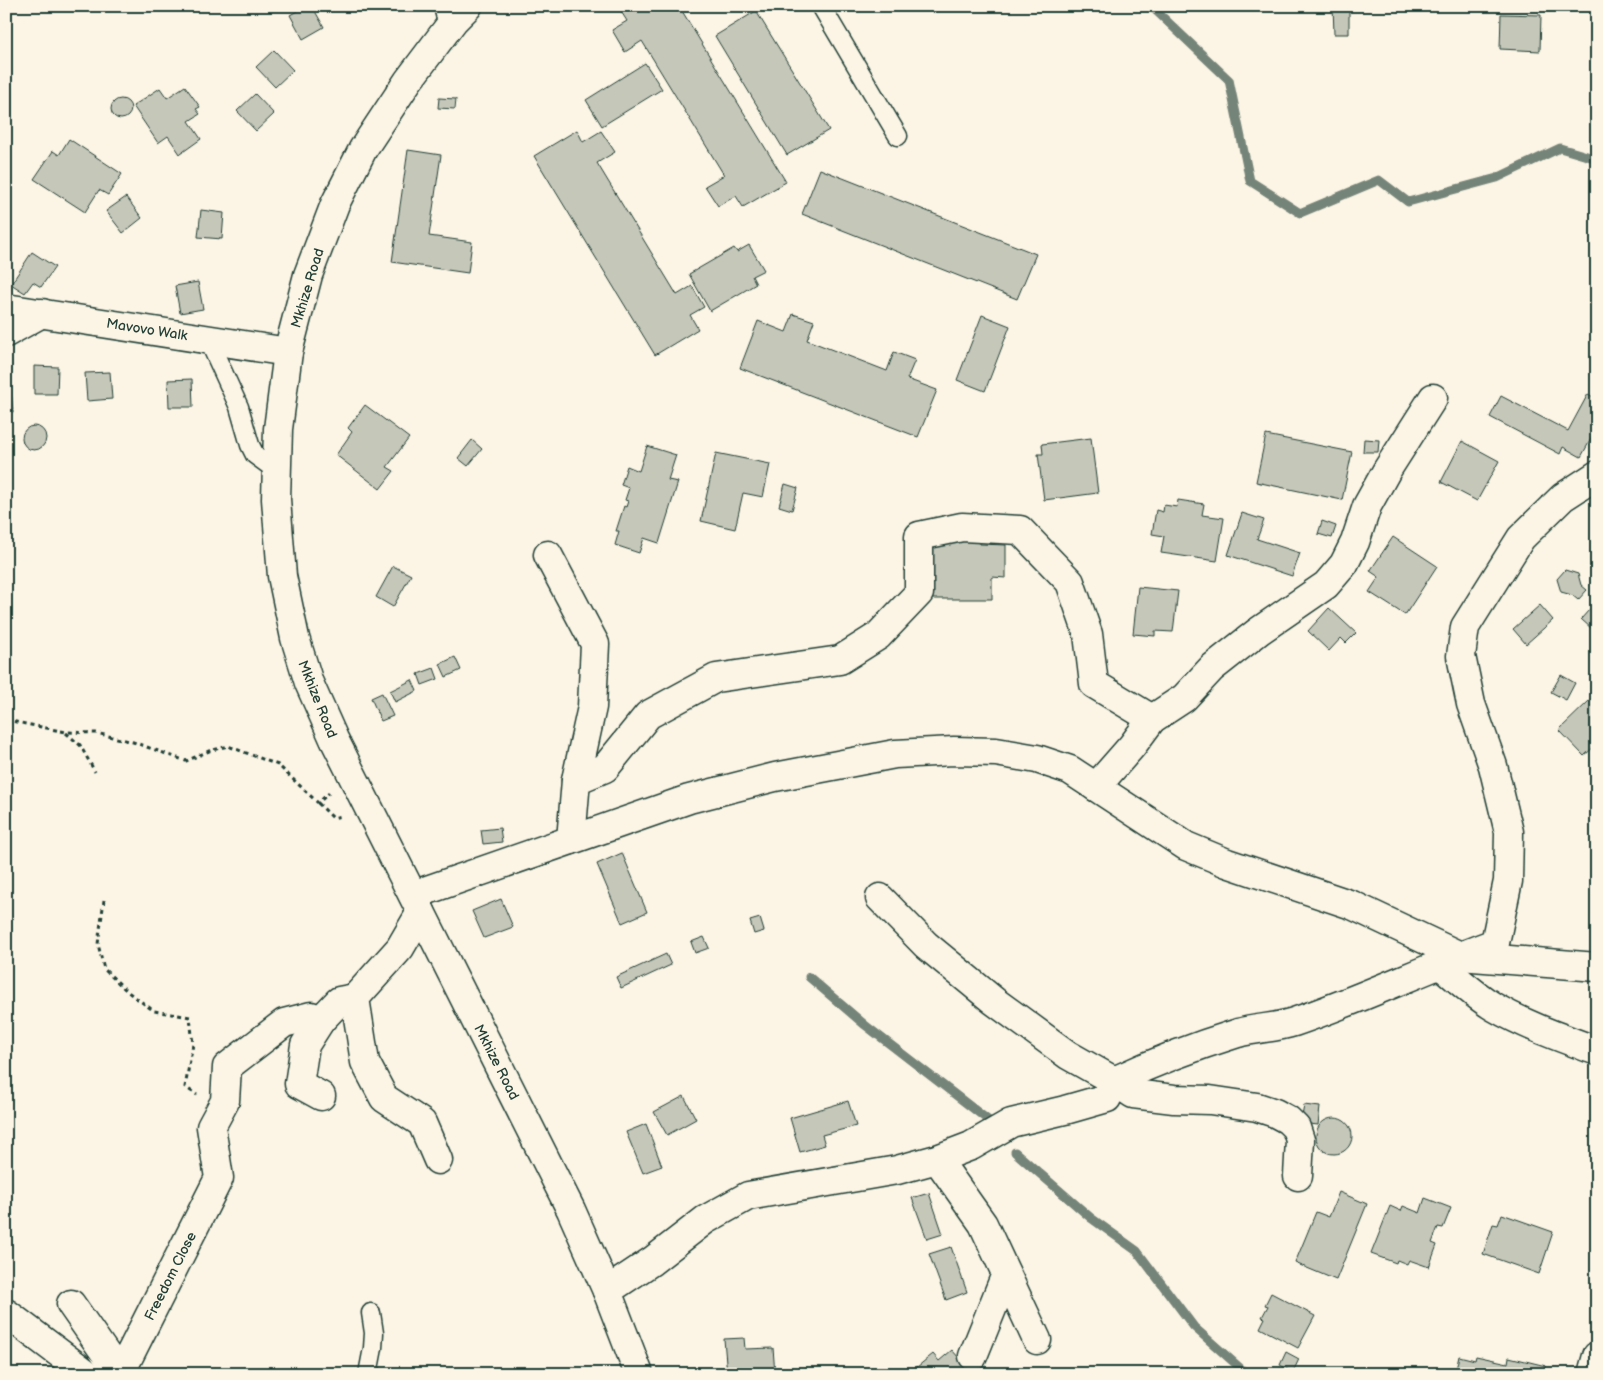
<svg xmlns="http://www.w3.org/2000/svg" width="1603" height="1380" font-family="'Balsamiq Sans',sans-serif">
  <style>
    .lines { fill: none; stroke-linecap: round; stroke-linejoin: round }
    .stream { stroke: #758479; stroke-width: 9 }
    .building { fill: #c5c7b9; stroke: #1f3d34 }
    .lane-casing { stroke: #1f3d34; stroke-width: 21 }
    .street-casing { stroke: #1f3d34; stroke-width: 31 }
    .path { stroke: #1f3d34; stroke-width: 3; stroke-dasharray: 4 4; stroke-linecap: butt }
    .lane { stroke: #fcf5e5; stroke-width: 18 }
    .street { stroke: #fcf5e5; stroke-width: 28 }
    .labels { text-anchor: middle; stroke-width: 4; stroke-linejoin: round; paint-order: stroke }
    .street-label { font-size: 14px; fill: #1f3d34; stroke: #fcf5e5 }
  </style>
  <rect width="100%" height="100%" fill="#fcf5e5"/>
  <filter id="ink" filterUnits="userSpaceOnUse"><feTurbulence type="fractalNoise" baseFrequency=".02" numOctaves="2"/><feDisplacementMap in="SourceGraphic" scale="10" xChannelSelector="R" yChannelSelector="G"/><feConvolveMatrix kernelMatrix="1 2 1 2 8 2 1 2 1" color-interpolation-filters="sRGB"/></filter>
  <g filter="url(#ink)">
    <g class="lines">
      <g class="stream">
        <path d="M1151 6 1229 80 1250 181 1300 213 1379 180 1408 202 1497 178 1560 148 1597 159"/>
        <path d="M809 977 865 1025 988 1120"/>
        <path d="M1015 1152 1091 1218 1137 1251 1194 1327 1247 1374"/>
      </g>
    </g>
    <g class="building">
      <path d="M306 6H312L324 27 303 39 290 15Z"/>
      <path d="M627 6H679L786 182 743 207 736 196 718 206 705 186 724 175 642 41 625 52 612 30 627 21 620 10Z"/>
      <path d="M1333 6H1349V34H1334Z"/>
      <path d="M756 11 829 130 787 155 715 36Z"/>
      <path d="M1501 14 1541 15 1540 51 1500 49Z"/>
      <path d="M274 50 293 70 275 87 256 67Z"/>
      <path d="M645 63 662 89 602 126 586 100Z"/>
      <path d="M185 86 200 107 196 109 200 114 189 121 201 139 180 154 168 136 158 143 133 106 160 88 167 98Z"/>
      <path d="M255 94 274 114 256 131 237 111Z"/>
      <path d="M439 98 456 99 455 109 438 108Z"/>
      <circle cx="121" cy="109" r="10"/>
      <path d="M577 130 583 142 601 131 615 152 597 163 677 295 692 286 704 307 690 315 698 329 655 355 534 156Z"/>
      <path d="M69 139 122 174 108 195 99 190 85 212 34 179 53 151 59 155Z"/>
      <path d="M408 150 441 155 429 236 472 242 468 273 392 262Z"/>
      <path d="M820 169 1036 254 1017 299 802 214Z"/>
      <path d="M126 197 142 218 123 233 106 211Z"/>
      <path d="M201 210 224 213 222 239 198 237Z"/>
      <path d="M749 245 764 270 752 276 756 284 710 311 689 274 734 248 737 252Z"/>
      <path d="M32 252 55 267 41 287 33 282 25 293 11 284Z"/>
      <path d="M198 282 203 309 180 313 175 286Z"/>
      <path d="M793 314 814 321 807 340 887 371 894 352 915 360 907 379 937 390 918 437 740 368 758 321 786 332Z"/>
      <path d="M982 315 1010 326 985 391 957 380Z"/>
      <path d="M34 366 58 367 57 394H34Z"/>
      <path d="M110 372 112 399 87 401 85 373Z"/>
      <path d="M192 379 193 407H169L168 380Z"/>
      <path d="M6 390H11L13 412H6Z"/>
      <path d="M1588 394 1597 399V428L1581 457 1563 447 1560 454 1490 417 1501 396 1568 431Z"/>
      <path d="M365 405 409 438 387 467 394 471 380 489 336 455 352 432 348 428Z"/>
      <circle cx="34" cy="438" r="12"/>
      <path d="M1266 435 1352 452 1342 500 1256 482Z"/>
      <path d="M1091 438 1098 493 1044 500 1038 454H1043L1042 444Z"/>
      <path d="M1364 439 1379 440 1378 452H1363Z"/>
      <path d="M472 440 482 449 468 466 458 458Z"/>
      <path d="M1462 441 1499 461 1477 501 1441 482Z"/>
      <path d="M647 446 676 455 668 480 678 482 659 543 644 538 639 553 615 545 619 531H616L624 506 626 507 628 501 625 500 629 488 621 485 627 466 639 471Z"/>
      <path d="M716 453 770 464 763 497 743 493 735 529 701 521Z"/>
      <path d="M785 484 798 488 792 510 779 506Z"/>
      <path d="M1178 500 1204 504 1202 515 1224 518 1217 561 1161 553 1164 536 1152 534 1156 510 1163 512 1164 505 1177 507Z"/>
      <path d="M1242 513 1264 520 1257 539 1300 553 1292 576 1228 555Z"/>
      <path d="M1322 521 1336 526 1332 538 1318 534Z"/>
      <path d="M1393 537 1437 566 1405 615 1369 592 1379 577 1370 571Z"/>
      <path d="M931 539 980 540V544L1006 545V578L992 577V599H932Z"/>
      <path d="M393 566 411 575 393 607 376 597Z"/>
      <path d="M1565 570 1578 574 1581 585 1587 590 1578 600 1572 595 1561 592 1557 579Z"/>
      <path d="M1138 587 1178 591 1173 632 1155 631V636L1133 634Z"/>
      <path d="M1597 601V627L1596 626 1592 629 1581 619Z"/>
      <path d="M1540 605 1553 620 1526 644 1513 629Z"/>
      <path d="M1329 608 1356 633 1346 643 1341 638 1329 651 1308 631Z"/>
      <path d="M455 657 461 670 446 677 440 664Z"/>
      <path d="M434 668 438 679 422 685 418 674Z"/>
      <path d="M1561 675 1575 683 1566 700 1551 692Z"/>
      <path d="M412 680 417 691 395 702 390 691Z"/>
      <path d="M382 693 393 716 381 721 371 698Z"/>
      <path d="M1591 699 1597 705V744L1584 756 1559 730Z"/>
      <path d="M500 828 502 842 483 844 481 830Z"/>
      <path d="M622 853 647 912 622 923 597 864Z"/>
      <path d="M501 899 513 927 484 938 472 911Z"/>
      <path d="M760 918 764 931 754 934 750 921Z"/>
      <path d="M704 937 709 948 695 953 691 942Z"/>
      <path d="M666 954 671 965 621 988 616 977Z"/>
      <path d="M684 1096 696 1119 667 1135 654 1112Z"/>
      <path d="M848 1101 856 1126 822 1135 825 1145 800 1152 790 1118Z"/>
      <path d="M1304 1105 1320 1107 1318 1125 1301 1123Z"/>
      <circle cx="1334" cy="1136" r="18"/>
      <path d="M646 1124 662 1166 643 1173 626 1132Z"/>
      <path d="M1339 1192 1367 1204 1336 1280 1295 1263 1316 1212 1329 1217Z"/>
      <path d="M929 1193 943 1234 927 1239 912 1198Z"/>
      <path d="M1425 1198 1451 1208 1443 1228 1438 1227 1432 1243 1437 1245 1429 1267 1409 1260 1407 1264 1397 1260 1396 1263 1371 1254 1390 1206 1401 1211 1403 1206 1420 1213Z"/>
      <path d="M1502 1214 1553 1232 1539 1274 1483 1254 1493 1224 1498 1225Z"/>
      <path d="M951 1247 967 1292 946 1300 929 1254Z"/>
      <path d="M1271 1293 1315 1316 1298 1348 1260 1328 1265 1318 1262 1317 1268 1306 1265 1305Z"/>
      <path d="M744 1338 745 1349 773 1348 775 1374H727L724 1339Z"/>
      <path d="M952 1350 967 1367 965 1369 970 1374H922L917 1367 933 1354 939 1361Z"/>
      <path d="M1286 1352 1299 1359 1293 1372 1280 1365Z"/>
      <path d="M1459 1356 1475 1360 1476 1356 1508 1363 1509 1357 1546 1366 1545 1374H1455Z"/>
    </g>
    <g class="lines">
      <g class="lane-casing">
        <g id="lane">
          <path d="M443 6 448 27"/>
          <path d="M821 6 898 136"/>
          <path d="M208 339 239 407 250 445 255 455 277 471"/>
          <path d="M368 1374 373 1348 374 1333 371 1313"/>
        </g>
      </g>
      <g class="street-casing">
        <g id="street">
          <path d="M468 6 454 20 408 81 363 149 335 204 308 275 288 352 278 429 276 499 282 576 295 638 309 683 334 739 571 1210 607 1291 639 1374"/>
          <path d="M6 308 288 352"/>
          <path d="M6 333 42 313"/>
          <path d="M548 555 595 644 592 707 576 780"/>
          <path d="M1096 787 1132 746 1152 719 1184 698 1212 668 1259 631 1326 585 1344 564 1355 542 1367 506 1387 470 1433 398"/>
          <path d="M571 840 576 780 605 768 648 715 716 678 840 660 878 636 919 593V536L962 527 1020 530 1070 582 1088 634 1094 684 1152 719"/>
          <path d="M413 895 689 799 775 777 895 754 954 751 996 752 1037 759 1070 770 1186 846 1227 863 1352 905 1460 956 1597 967"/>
          <path d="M880 898 926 945 994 1001 1068 1055 1114 1081C1154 1062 1196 1046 1238 1033 1256 1028 1276 1028 1294 1022 1362 999 1428 967 1495 943L1508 881 1509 832 1493 766 1471 704 1461 656 1465 627 1521 538 1563 497 1597 475"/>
          <path d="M421 912 400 948 355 998 365 1062 384 1098 422 1123 438 1160"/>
          <path d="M1440 964C1457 979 1474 995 1494 1007 1527 1026 1562 1038 1597 1051"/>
          <path d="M321 1096 299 1084 305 1045 321 1020 339 1001 355 998"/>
          <path d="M937 1159 983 1224 1037 1340"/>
          <path d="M607 1291 652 1261 705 1220 748 1196 897 1170 937 1159 971 1146 1011 1123 1065 1110 1107 1098 1114 1081 1133 1094 1174 1099 1210 1100 1257 1107 1275 1113 1288 1120 1296 1128 1300 1140 1298 1176"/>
          <path d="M71 1304 112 1363V1374"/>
          <path d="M6 1313 87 1374"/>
          <path d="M973 1356 1006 1274"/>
          <path d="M120 1374 219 1178 211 1127 225 1101 227 1067 284 1023 311 1016 321 1020"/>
          <path d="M1592 1374 1597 1356"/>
        </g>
      </g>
      <g class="path">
        <path d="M6 720 66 732 96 733 133 742 186 761 209 751 228 746 278 765 318 803 329 793"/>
        <path d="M66 733 80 745 95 772"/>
        <path d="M318 803 333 818 341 816"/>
        <path d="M104 900 98 944 104 969 128 992 154 1011 190 1017 193 1044 185 1087 197 1095"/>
      </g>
      <use href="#lane" class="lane"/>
      <use href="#street" class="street"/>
    </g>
  </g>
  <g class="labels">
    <g class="street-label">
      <text transform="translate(307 288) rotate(-73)" y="5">Mkhize Road</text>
      <text transform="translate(147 329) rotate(9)" y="5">Mavovo Walk</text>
      <text transform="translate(318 699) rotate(68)" y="5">Mkhize Road</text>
      <text transform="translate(497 1062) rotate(63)" y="5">Mkhize Road</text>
      <text transform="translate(170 1276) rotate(-63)" y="5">Freedom Close</text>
    </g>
  </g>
  <rect width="1603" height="1380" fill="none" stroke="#fcf5e5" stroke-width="25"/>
  <rect x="12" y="12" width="1578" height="1355" fill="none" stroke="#1f3d34" stroke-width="2" filter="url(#ink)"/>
</svg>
